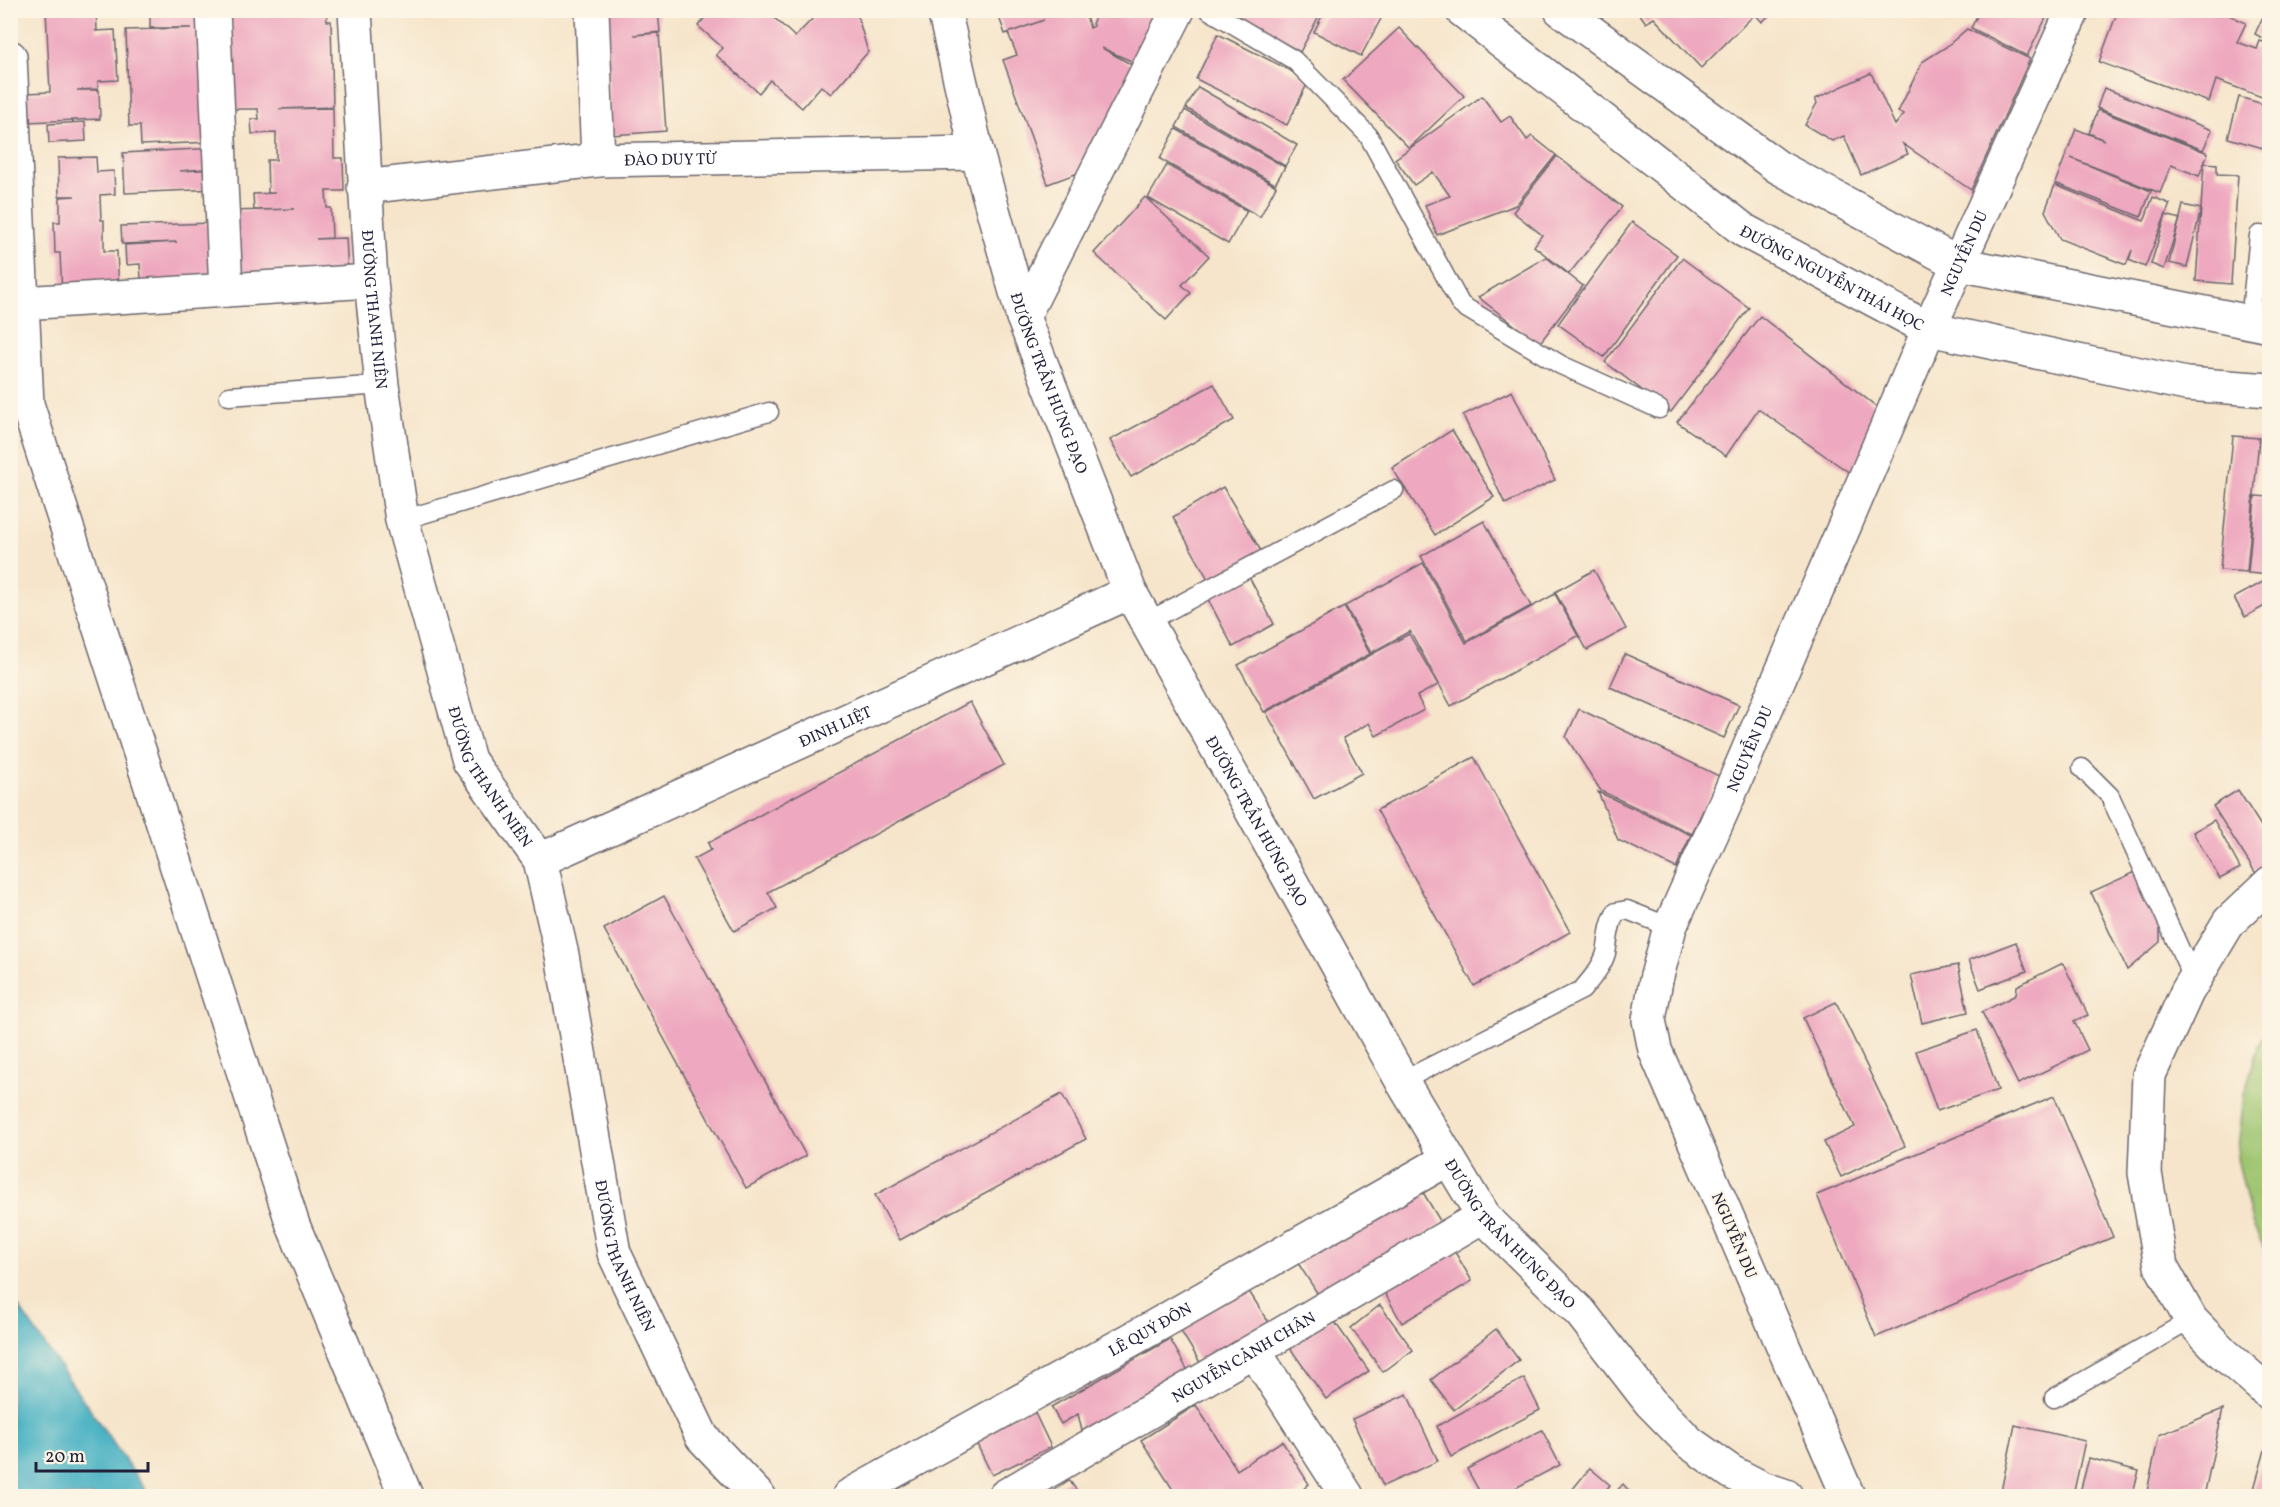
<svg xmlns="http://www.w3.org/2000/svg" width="2280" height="1507" font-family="Vollkorn,serif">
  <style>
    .green { fill: #9fc46f; stroke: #607355; stroke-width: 1.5 }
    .water { fill: #44b0c2; stroke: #33697e; stroke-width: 1.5 }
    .building { fill: #eea8bf }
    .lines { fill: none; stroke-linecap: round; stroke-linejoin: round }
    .lane-casing { stroke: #6c666d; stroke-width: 21 }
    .street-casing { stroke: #6c666d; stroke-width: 36 }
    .secondary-casing { stroke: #6c666d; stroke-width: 36 }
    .primary-casing { stroke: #6c666d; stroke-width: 36 }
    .lane { stroke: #fff; stroke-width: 18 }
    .street { stroke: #fff; stroke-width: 33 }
    .secondary { stroke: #fff; stroke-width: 33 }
    .primary { stroke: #fff; stroke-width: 33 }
    .labels { text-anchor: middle; stroke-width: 4.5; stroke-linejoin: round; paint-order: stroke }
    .street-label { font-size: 16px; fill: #22223b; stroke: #fcf5e5 }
  </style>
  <rect width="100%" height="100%" fill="#fcf5e5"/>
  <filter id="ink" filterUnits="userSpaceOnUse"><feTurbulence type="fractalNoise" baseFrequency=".0167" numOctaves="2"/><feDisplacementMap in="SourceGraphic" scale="12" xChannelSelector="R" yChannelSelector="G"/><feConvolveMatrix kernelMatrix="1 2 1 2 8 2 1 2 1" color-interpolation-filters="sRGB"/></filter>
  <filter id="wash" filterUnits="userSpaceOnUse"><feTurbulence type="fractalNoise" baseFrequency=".008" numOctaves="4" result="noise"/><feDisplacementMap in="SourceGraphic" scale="24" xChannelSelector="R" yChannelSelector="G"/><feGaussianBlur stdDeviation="1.35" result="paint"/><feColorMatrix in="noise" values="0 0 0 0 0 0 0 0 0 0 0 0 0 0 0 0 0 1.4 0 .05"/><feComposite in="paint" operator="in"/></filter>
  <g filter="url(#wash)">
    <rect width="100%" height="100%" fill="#f6e5cb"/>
    <path class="green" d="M2269 1026V1259L2252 1222 2237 1158 2244 1095 2259 1043Z"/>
    <path class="water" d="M11 1296 150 1496H11Z"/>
    <g id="blocks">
      <g class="building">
        <path d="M46 10H96L97 30 95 31 115 30 118 80 98 81V89L77 90H99L100 119 27 122 26 93 50 92Z"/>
        <path d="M150 10H204L214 142 141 145 140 126H129L126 30 191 28H150Z"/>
        <path d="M229 10H326L327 21H331L333 107 279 109 333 108 334 158H343L344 191H326L327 208H331L332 238 316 239 346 238 348 274 235 277 233 211 294 209 254 210 253 194 275 193H268L267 160H276V133L252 134 251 119H259L258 109H233Z"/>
        <path d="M603 10H658L660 32 634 35 659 33 666 131 612 135Z"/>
        <path d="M711 10H766L795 37 814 17 807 10H856L868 52 831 94 821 86 802 108 770 80 759 93 716 55 723 48 698 26Z"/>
        <path d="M1007 10H1084L1090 28 1094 26 1092 24 1098 10H1168L1150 51 1139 46 1149 51 1142 66 1102 48 1141 70 1127 96 1117 91 1125 97 1078 173 1048 184 1003 60 1017 55 1008 33 1044 20 1005 34 998 14Z"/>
        <path d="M1229 10H1322L1300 52 1228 12Z"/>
        <path d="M1325 10H1380L1384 13 1361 56 1314 32Z"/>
        <path d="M1637 10H1775L1762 22 1755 14 1701 68 1654 18 1646 23Z"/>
        <path d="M1980 10H2050L2027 56 1971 28Z"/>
        <path d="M2118 10H2219L2246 23 2237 42 2257 49 2260 41 2270 44 2268 77 2270 78V100L2216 80 2209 102 2099 62Z"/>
        <path d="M2266 10H2270V42L2255 34Z"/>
        <path d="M1399 28 1464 96 1409 148 1343 80Z"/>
        <path d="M1967 29 2030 59 1971 190 1903 144 1908 154 1861 175 1844 136 1832 141 1805 125 1817 103 1815 99 1871 73 1895 125 1904 114 1898 112 1922 62 1946 47Z"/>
        <path d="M1218 34 1309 80 1287 125 1196 79Z"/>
        <path d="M1198 87 1297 145 1285 166 1186 108Z"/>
        <path d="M2104 88 2212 130 2203 150 2097 108Z"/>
        <path d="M1482 96 1501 122 1510 116 1527 140 1532 136 1556 155 1516 205 1437 235 1425 205 1450 196 1433 172 1414 185 1395 159Z"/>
        <path d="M2239 97 2270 106V150L2228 138Z"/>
        <path d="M1185 110 1285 167 1275 184 1176 127Z"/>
        <path d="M2098 110 2208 153 2199 176 2171 165 2160 193 2071 158 2151 191 2141 217 2055 183 2076 129 2104 140 2089 133Z"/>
        <path d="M85 122 86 141 49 143 48 124Z"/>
        <path d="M1176 129 1276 186 1260 217 1160 159Z"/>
        <path d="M216 148 217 168 180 171 217 169 218 189 125 193 123 153Z"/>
        <path d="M1557 156 1622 207 1569 274 1534 246 1542 235 1513 212Z"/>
        <path d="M96 157 97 172 114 171 115 194 100 195 101 220H104V251H117L119 292 62 294 60 253H55L54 222H60V197L75 196H59L58 158Z"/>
        <path d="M2204 163 2217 164V174L2238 175 2231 284 2196 281Z"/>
        <path d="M1167 165 1247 211 1228 244 1148 198Z"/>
        <path d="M2055 185 2144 221 2153 197 2170 204 2145 267 2129 260 2132 250 2126 265 2060 239 2045 211Z"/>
        <path d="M1145 197 1209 256 1182 285 1191 293 1166 320 1094 253Z"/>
        <path d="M2183 205 2201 209 2187 267 2169 263Z"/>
        <path d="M2166 215 2180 219 2164 269 2151 264Z"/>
        <path d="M1632 222 1677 255 1604 357 1558 324Z"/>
        <path d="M213 223 221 288 142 292 140 264 126 265 125 245 177 242 122 244 121 226Z"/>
        <path d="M1546 257 1583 286 1539 344 1478 297Z"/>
        <path d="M1682 258 1749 308 1671 412 1605 362Z"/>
        <path d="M1760 316 1886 414 1850 473 1758 409 1726 456 1677 422Z"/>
        <path d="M1214 384 1234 420 1131 477 1110 440Z"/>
        <path d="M1512 391 1555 480 1505 504 1463 415Z"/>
        <path d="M1452 430 1494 497 1435 535 1392 468Z"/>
        <path d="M2233 436 2259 438 2247 572 2220 570Z"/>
        <path d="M1223 487 1264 556 1212 586 1173 517Z"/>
        <path d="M2255 496 2270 497V575L2248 573Z"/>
        <path d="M1484 521 1531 606 1467 641 1421 556Z"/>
        <path d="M1423 563 1466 643 1555 594 1578 636 1451 706 1410 631 1371 653 1345 606Z"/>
        <path d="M1594 570 1626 629 1587 650 1555 592Z"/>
        <path d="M1248 575 1274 624 1233 647 1207 597Z"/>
        <path d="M2270 578V603L2245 617 2234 598Z"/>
        <path d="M1344 607 1370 654 1264 712 1238 665Z"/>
        <path d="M1409 634 1438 685 1417 696 1424 710 1376 736 1369 723 1343 738 1362 773 1314 799 1266 712Z"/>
        <path d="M1625 654 1739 705 1724 738 1610 687Z"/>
        <path d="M970 702 1004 765 768 892 777 908 734 931 694 859 711 850 708 843Z"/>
        <path d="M1579 709 1719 776 1692 834 1601 791 1566 737Z"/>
        <path d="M1474 757 1570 932 1474 986 1377 810Z"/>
        <path d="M2238 790 2270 840V874L2260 880 2213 806Z"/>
        <path d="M1598 792 1691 835 1676 868 1618 840Z"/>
        <path d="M2214 820 2240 868 2220 879 2193 832Z"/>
        <path d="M2140 870 2160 913V942L2127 970 2091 892Z"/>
        <path d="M664 896 806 1156 746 1188 604 929Z"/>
        <path d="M2016 942 2027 971 1980 989 1969 960Z"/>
        <path d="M2063 963 2088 1015 2074 1021 2088 1050 2018 1084 1982 1012 2016 995 2017 986Z"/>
        <path d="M1958 965 1968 1012 1922 1023 1911 975Z"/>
        <path d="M1836 1002 1905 1146 1841 1177 1824 1142 1855 1127 1803 1018Z"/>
        <path d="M1977 1030 1998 1090 1937 1111 1916 1051Z"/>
        <path d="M1062 1094 1086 1139 900 1240 875 1195Z"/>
        <path d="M2054 1096 2113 1237 1876 1337 1817 1195Z"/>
        <path d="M1418 1184 1442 1224 1321 1299 1296 1260Z"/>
        <path d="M1452 1247 1472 1281 1402 1323 1383 1290Z"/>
        <path d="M1245 1285 1271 1326 1204 1369 1179 1328Z"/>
        <path d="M1380 1305 1413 1350 1383 1372 1351 1328Z"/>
        <path d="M1332 1318 1369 1371 1326 1399 1290 1348Z"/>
        <path d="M1496 1329 1519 1360 1454 1410 1431 1380Z"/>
        <path d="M1170 1339 1188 1371 1082 1431 1078 1414 1061 1424 1051 1407Z"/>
        <path d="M1524 1378 1540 1410 1451 1457 1437 1426Z"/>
        <path d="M1407 1394 1438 1461 1383 1486 1352 1419Z"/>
        <path d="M1196 1405 1237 1470 1282 1441 1309 1484 1297 1495 1298 1496H1177L1141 1440Z"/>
        <path d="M1032 1407 1051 1447 992 1475 973 1436Z"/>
        <path d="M2223 1409 2204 1496H2146L2159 1435Z"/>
        <path d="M2015 1425 2085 1441 2073 1496H2000Z"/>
        <path d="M1542 1430 1560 1465 1500 1496H1482L1467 1469Z"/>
        <path d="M2265 1450 2270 1452V1496H2252Z"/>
        <path d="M2089 1458 2139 1471 2132 1496H2079Z"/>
        <path d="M1590 1468 1610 1485 1601 1496H1567Z"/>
        <path d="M1069 1480 1081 1496H1045Z"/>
        <path d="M1623 1484 1634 1496H1612Z"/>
      </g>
    </g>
  </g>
  <g filter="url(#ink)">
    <use href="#blocks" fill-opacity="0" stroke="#6c666d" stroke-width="1.5"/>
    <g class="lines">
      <g class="lane-casing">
        <g id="lane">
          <path d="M1209 10 1294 60 1368 135 1461 305 1561 365 1659 409"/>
          <path d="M2250 322 2259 235 2270 236"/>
          <path d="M229 396 382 385"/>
          <path d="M402 520 769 412"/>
          <path d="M1147 622 1394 490"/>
          <path d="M2082 768 2110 796 2194 980"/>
          <path d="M1402 1081 1582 990C1591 979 1602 967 1606 953 1609 938 1608 926 1616 912L1627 910 1670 927"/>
          <path d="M2054 1398 2191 1320"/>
        </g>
      </g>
      <g class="street-casing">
        <g id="street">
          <path d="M213 10 226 290"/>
          <path id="s1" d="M355 10 371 281 382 385 402 520 469 760 540 860 562 955 614 1253 702 1437 758 1496"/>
          <path d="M592 10 598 160"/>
          <path d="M10 57 27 404 293 1225 406 1496"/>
          <path id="s2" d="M364 187 598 160 977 153"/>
          <path d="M22 303 371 281"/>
          <path d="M1023 317 1178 10"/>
          <path id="s3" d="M540 860 1130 592"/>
          <path d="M2270 883 2229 922 2187 992 2149 1075 2145 1173 2161 1266 2191 1320 2223 1353 2270 1394"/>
          <path d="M1254 1351 1347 1496"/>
          <path id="s4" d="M849 1496 1143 1333 1448 1159"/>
          <path id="s5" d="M1005 1496 1483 1216"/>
          <path id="s6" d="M1848 1496 1655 1050 1649 1020 1656 980 1670 927 1726 802 1929 329 2073 10"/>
        </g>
      </g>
      <g class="secondary-casing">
        <g id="secondary">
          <path id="s7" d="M944 10 977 153 1023 317 1130 592 1402 1081 1483 1216 1581 1313 1650 1402 1690 1443 1731 1472 1762 1488 1786 1496"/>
        </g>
      </g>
      <g class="primary-casing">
        <g id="primary">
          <path id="s8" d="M1462 10 1745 231 1929 329 2186 384 2270 390"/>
          <path d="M1561 10 1778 167 1959 264 2270 326"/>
        </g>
      </g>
      <use href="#lane" class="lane"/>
      <use href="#street" class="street"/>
      <use href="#secondary" class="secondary"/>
      <use href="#primary" class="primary"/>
    </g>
  </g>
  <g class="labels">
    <g class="street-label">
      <text dy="6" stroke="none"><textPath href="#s2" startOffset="308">ĐÀO DUY TỪ</textPath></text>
      <text dy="6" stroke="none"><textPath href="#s6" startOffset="1347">NGUYỄN DU</textPath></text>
      <text dy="6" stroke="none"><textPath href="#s8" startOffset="458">ĐƯỜNG NGUYỄN THÁI HỌC</textPath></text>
      <text dy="6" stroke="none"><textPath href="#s1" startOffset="300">ĐƯỜNG THANH NIÊN</textPath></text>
      <text dy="6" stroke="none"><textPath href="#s7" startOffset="388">ĐƯỜNG TRẦN HƯNG ĐẠO</textPath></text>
      <text dy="6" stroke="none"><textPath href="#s3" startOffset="324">ĐINH LIỆT</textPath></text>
      <text dy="6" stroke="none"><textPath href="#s6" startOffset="807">NGUYỄN DU</textPath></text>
      <text dy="6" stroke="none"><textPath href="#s1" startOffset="786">ĐƯỜNG THANH NIÊN</textPath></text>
      <text dy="6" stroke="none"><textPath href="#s7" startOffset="874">ĐƯỜNG TRẦN HƯNG ĐẠO</textPath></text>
      <text dy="6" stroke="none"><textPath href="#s7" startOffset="1360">ĐƯỜNG TRẦN HƯNG ĐẠO</textPath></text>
      <text transform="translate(1735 1235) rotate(67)" y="6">NGUYỄN DU</text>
      <text dy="6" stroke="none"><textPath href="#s1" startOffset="1290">ĐƯỜNG THANH NIÊN</textPath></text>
      <text dy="6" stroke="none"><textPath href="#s4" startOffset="344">LÊ QUÝ ĐÔN</textPath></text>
      <text dy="6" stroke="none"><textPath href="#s5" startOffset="276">NGUYỄN CẢNH CHÂN</textPath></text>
    </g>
  </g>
  <rect width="2280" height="1507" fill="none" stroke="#fcf5e5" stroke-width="36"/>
  <path d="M36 1462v9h112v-9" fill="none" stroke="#22223b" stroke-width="3"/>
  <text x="45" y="1462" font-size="18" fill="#22223b" stroke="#fcf5e5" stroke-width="4.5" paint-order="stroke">20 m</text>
</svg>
